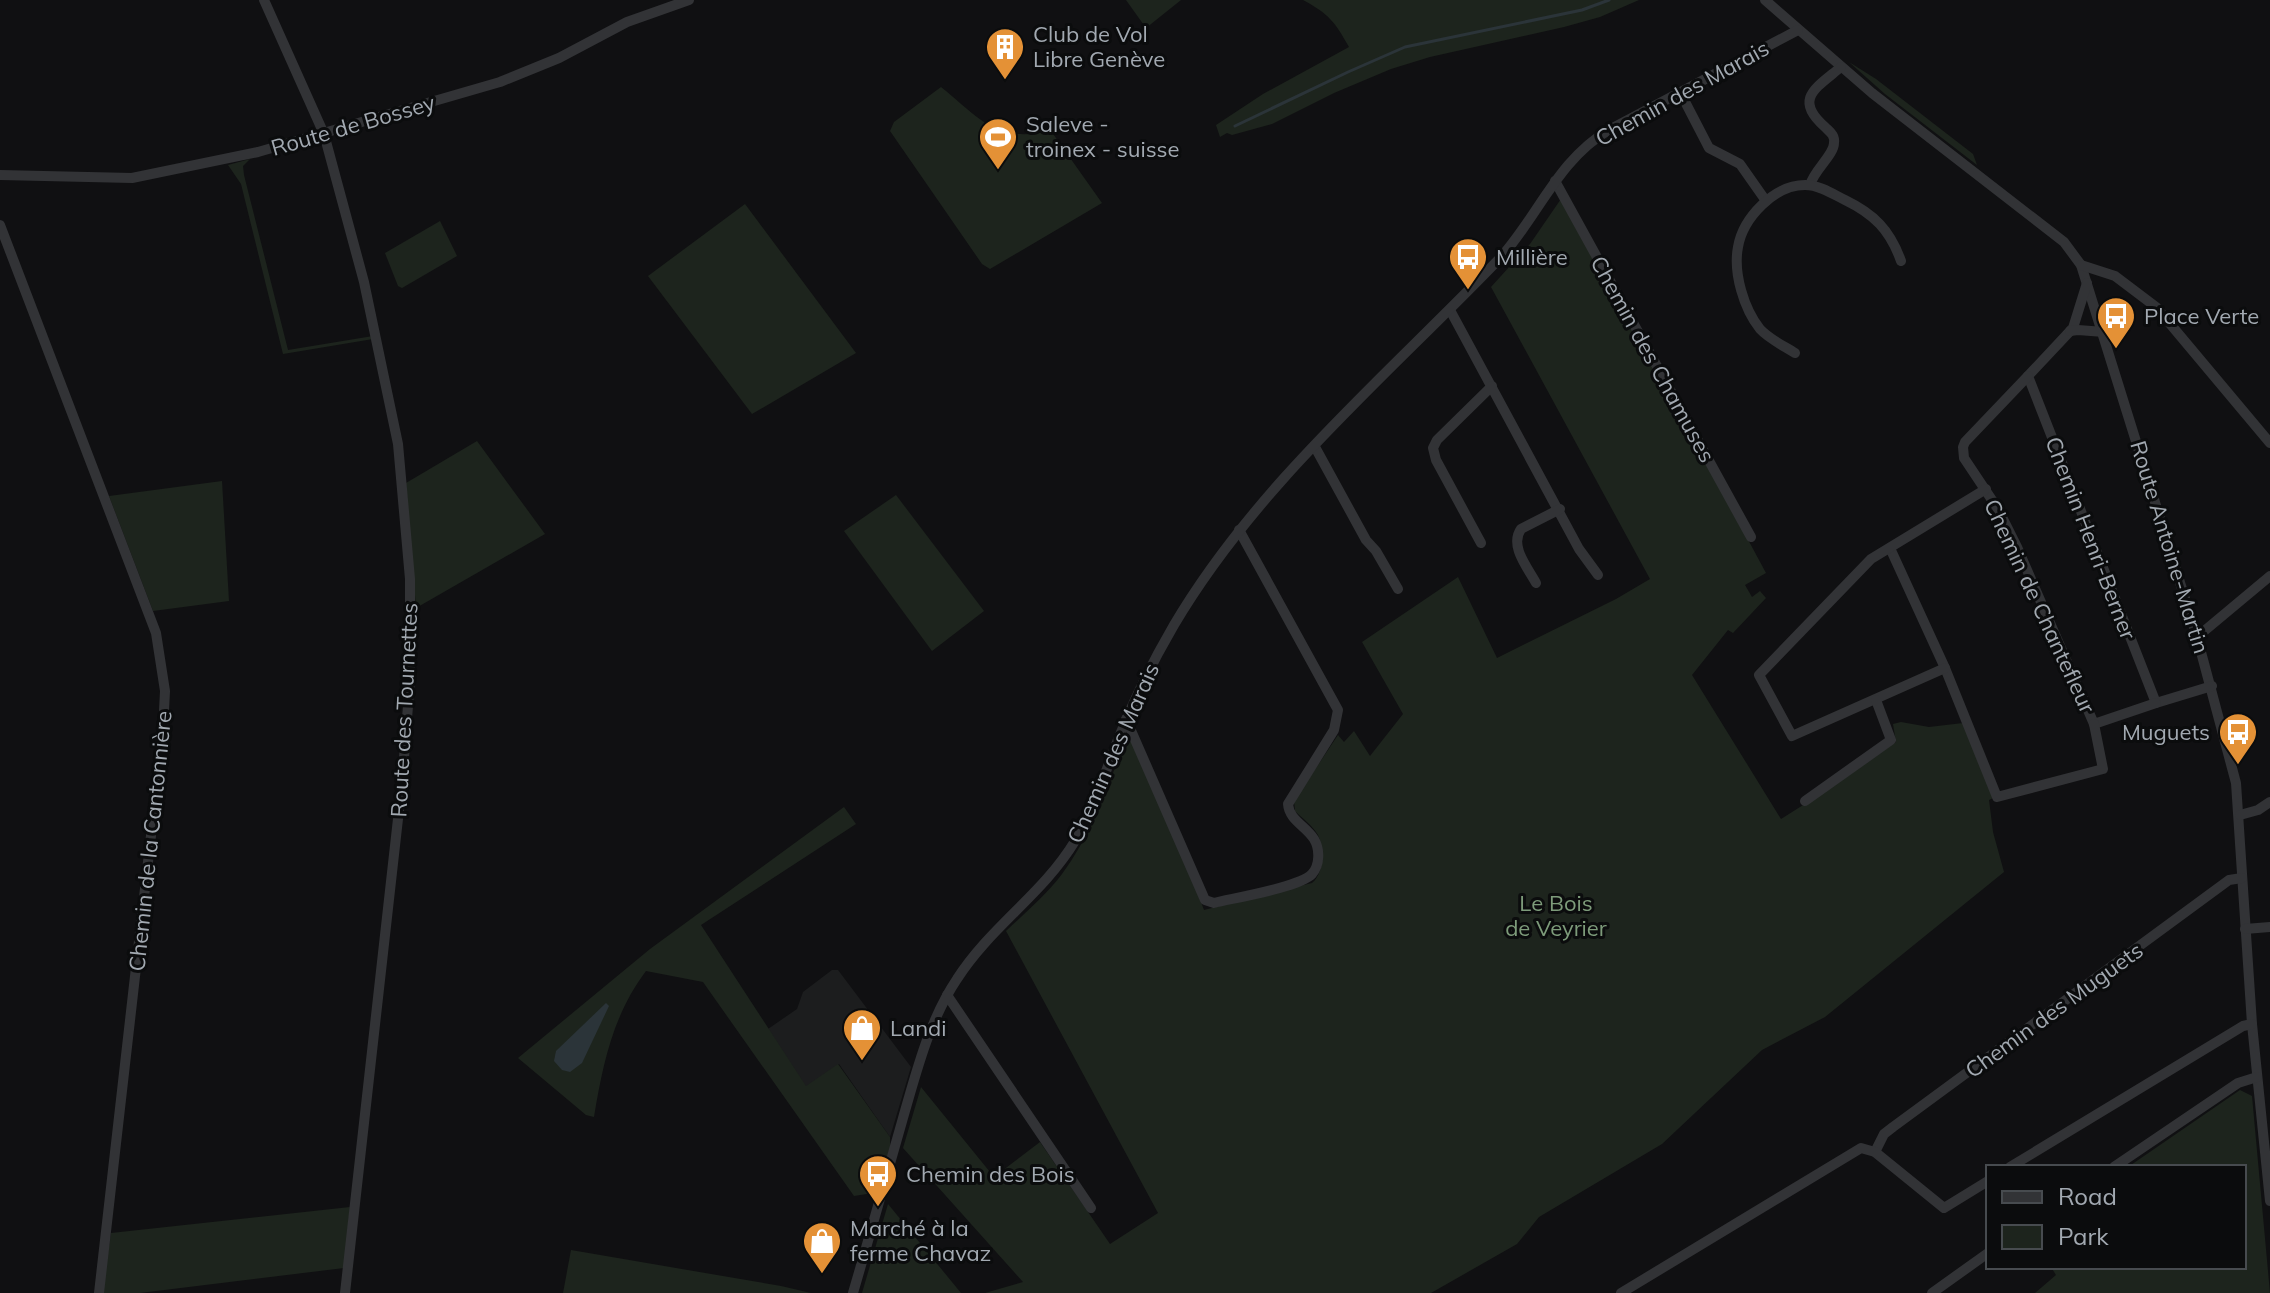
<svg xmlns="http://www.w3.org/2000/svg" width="2270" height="1293" font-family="Mulish,sans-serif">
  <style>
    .built { fill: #1c1d1e }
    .green { fill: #1d241d }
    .water { fill: #2b3439 }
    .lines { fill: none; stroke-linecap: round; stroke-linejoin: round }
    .stream { stroke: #2b3439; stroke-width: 3 }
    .minor { stroke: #323336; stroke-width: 10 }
    .labels { text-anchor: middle; stroke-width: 6; stroke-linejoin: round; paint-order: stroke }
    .poi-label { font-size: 22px; fill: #a2a9b1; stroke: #0b0c0d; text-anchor: start }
    .street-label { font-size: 22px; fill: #a2a9b1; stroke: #0b0c0d }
    .park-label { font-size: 22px; fill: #7d9b7a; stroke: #0b0c0d }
  </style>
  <rect width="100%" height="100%" fill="#101012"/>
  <path class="built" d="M832 970H838L911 1067 890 1137 839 1064 806 1087 768 1029 797 1009 803 992Z"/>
  <g class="green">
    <path d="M1126 0H1181L1146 28Z"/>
    <path d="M1303 0H1639L1600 17 1564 27 1430 57 1391 69 1334 93 1272 124 1232 135 1227 133 1220 137 1216 125 1263 94 1349 47C1335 22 1329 14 1303 0Z"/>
    <path d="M1849 62 1876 79 1973 154 1977 165 1885 94Z"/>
    <path d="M941 87C981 119 994 143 1051 131L1102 203 990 269 982 264 890 131 894 122Z"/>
    <path d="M250 159 243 166 244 175 288 350 373 336V339L283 354 241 184 228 165Z"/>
    <path d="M1563 196 1766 573 1745 585 1752 597 1760 591 1766 598 1733 633 1728 630 1692 675 1781 819 1838 783 1896 742 1893 724 1901 722 1929 727 1963 723 1993 798 1989 800 1993 832 2004 872 1825 1017 1762 1050 1662 1144 1539 1217 1517 1244 1431 1293H985L1023 1282 903 1148 921 1087 994 1177 1040 1142 1110 1244 1158 1213 1006 931C1025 913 1046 895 1062 874 1093 832 1109 784 1127 735L1135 743 1177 839 1204 910 1312 883C1324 873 1325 849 1318 835 1313 826 1302 818 1295 811L1294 801 1338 735 1344 742 1354 731 1370 756 1403 714 1362 642 1458 577 1497 658 1616 599 1650 579 1491 287 1530 244Z"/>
    <path d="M745 204 856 353 752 414 648 276Z"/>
    <path d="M440 221 457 256 402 288 398 286 385 253Z"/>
    <path d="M477 441 545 534 416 608 406 483Z"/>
    <path d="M222 481 229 601 153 611 109 496Z"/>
    <path d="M896 495 984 611 932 651 844 531Z"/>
    <path d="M844 807 856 824 701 925 806 1086 838 1064 890 1137V1148L876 1192 874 1190 873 1193 854 1196 703 982 646 971C613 1015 603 1063 594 1117L586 1115 518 1058 650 949Z"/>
    <path d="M2240 1090 2252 1096 2270 1293H2035L2056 1275 2051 1267H2244V1167H2128Z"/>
    <path d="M888 1204 961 1293H862Z"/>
    <path d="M350 1207 344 1268 140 1293H102L111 1233Z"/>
    <path d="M571 1250 781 1286 811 1293H563Z"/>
  </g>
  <path class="water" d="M606 1003 609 1006 582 1063 570 1072 562 1070 554 1061 556 1051Z"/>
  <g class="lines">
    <path class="stream" d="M1235 126 1348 72 1405 47 1582 10 1609 0"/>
    <g class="minor">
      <path d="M264 0 324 134 364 282 398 444 410 579V680L402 783 345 1293"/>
      <path d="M1765 0 1872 93 2064 242 2081 265 2197 637 2236 783 2252 1024 2270 1201"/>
      <path d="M1680 92 1709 148 1740 164 1766 201"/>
      <path d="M0 175 132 178 258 152 500 82 559 58 627 22 689 0"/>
      <path d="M1555 181 1751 537"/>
      <path d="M1810 185C1814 170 1834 155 1834 143 1835 135 1830 132 1825 127 1793 99 1816 88 1841 67"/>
      <path d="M0 225 156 633 165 691 163 730 99 1293"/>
      <path d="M2081 265 2115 276 2156 307 2270 443"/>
      <path d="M2087 283 2073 328 2028 376 2156 703 2212 686"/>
      <path d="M1450 310 1579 549 1598 575"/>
      <path d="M2070 331 2078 330 2104 332"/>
      <path d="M1795 353C1784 346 1769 339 1760 329 1744 309 1733 273 1738 247 1743 218 1774 185 1805 185 1819 185 1833 194 1845 200 1874 214 1890 230 1901 261"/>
      <path d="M2028 376 1965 442 1963 447 1964 458 1998 509 2017 547 2094 724 2156 703"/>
      <path d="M1315 447 1366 540 1376 551 1398 589"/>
      <path d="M1481 543 1436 460 1433 448 1437 440 1492 386"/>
      <path d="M1890 548 1945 668 1997 797 2103 769 2094 724"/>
      <path d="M1536 583C1528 568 1509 546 1521 529L1560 509"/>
      <path d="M2197 637 2270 576"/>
      <path d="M1945 668 1792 736 1759 675 1871 559 1986 489"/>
      <path d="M1126 719 1205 900 1214 903C1234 898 1300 887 1312 874 1320 865 1320 849 1314 839 1306 826 1289 820 1288 804L1334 730 1338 710 1239 530"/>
      <path d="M1805 801 1891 740 1876 700"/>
      <path d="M2240 815 2258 810 2270 802"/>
      <path d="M2245 929 2270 927"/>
      <path d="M947 995 1091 1208"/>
      <path d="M1875 1152 1884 1134 1893 1127 2229 880 2242 878"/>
      <path d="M2010 1167 2243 1026 2252 1024"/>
      <path d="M2114 1167 2238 1083 2257 1077"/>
      <path d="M853 1293C870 1235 886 1177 903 1118 917 1070 929 1021 957 979 990 927 1043 894 1075 841 1094 809 1105 772 1119 737 1134 699 1153 661 1174 625 1258 483 1389 374 1502 256 1539 214 1559 159 1609 130L1798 30"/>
      <path d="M1621 1293 1861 1148 1875 1152 1944 1208 1988 1181"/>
      <path d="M1932 1293 1988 1253"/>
    </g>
  </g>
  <defs>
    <g id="building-pin" transform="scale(2)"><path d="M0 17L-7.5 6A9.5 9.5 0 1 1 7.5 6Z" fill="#e49136" stroke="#0b0c0d"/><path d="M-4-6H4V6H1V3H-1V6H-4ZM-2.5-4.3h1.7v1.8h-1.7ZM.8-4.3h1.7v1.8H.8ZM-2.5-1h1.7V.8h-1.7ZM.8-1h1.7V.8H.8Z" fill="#fff"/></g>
    <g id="stadium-pin" transform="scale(2)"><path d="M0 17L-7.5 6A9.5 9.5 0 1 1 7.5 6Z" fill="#e49136" stroke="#0b0c0d"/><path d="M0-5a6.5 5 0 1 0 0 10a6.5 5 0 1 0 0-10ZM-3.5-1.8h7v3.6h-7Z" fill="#fff"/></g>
    <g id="bus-pin" transform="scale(2)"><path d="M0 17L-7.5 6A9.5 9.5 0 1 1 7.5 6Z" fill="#e49136" stroke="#0b0c0d"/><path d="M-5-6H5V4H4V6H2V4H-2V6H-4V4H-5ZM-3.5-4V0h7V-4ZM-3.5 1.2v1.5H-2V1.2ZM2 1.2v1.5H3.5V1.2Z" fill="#fff"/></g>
    <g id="shop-pin" transform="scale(2)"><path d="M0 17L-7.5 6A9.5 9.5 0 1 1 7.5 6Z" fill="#e49136" stroke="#0b0c0d"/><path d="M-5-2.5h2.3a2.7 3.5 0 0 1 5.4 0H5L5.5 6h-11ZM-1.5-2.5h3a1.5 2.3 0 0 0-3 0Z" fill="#fff"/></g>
  </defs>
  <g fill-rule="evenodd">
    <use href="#building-pin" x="1005" y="47"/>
    <use href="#stadium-pin" x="998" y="137"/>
    <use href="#bus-pin" x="1468" y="257"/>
    <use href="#bus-pin" x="2116" y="316"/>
    <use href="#bus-pin" x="2238" y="732"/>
    <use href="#shop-pin" x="862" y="1028"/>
    <use href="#bus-pin" x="878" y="1174"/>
    <use href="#shop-pin" x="822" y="1241"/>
  </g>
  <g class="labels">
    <g class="poi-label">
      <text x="1033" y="42">Club de Vol<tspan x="1033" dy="25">Libre Genève</tspan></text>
      <text x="1026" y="132">Saleve -<tspan x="1026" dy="25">troinex - suisse</tspan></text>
      <text x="1496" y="265">Millière</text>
      <text x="2144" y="324">Place Verte</text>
      <text x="2210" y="740" text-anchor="end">Muguets</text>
      <text x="890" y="1036">Landi</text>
      <text x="906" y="1182">Chemin des Bois</text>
      <text x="850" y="1236">Marché à la<tspan x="850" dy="25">ferme Chavaz</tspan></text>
    </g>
    <g class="street-label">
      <text transform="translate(1682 93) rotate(-29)" y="8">Chemin des Marais</text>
      <text transform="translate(353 125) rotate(-16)" y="8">Route de Bossey</text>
      <text transform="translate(1653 359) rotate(61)" y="8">Chemin des Chamuses</text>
      <text transform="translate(2091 538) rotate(69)" y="8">Chemin Henri-Berner</text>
      <text transform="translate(2170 547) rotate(73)" y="8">Route Antoine-Martin</text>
      <text transform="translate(2040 606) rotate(65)" y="8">Chemin de Chantefleur</text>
      <text transform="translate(404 710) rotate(-87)" y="8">Route des Tournettes</text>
      <text transform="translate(1113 753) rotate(-66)" y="8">Chemin des Marais</text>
      <text transform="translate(150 841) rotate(-84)" y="8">Chemin de la Cantonnière</text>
      <text transform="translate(2054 1010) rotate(-36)" y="8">Chemin des Muguets</text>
    </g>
    <g class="park-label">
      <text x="1556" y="911">Le Bois<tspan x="1556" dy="25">de Veyrier</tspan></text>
    </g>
  </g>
  <rect x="1986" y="1165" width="260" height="104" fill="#0b0c0d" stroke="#474b4f" stroke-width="2"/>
  <rect x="2002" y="1191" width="40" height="12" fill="#323336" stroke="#474b4f" stroke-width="2"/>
  <text x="2058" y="1205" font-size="24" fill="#a2a9b1">Road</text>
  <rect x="2002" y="1225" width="40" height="24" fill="#1d241d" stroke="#474b4f" stroke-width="2"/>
  <text x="2058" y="1245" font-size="24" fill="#a2a9b1">Park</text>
</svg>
